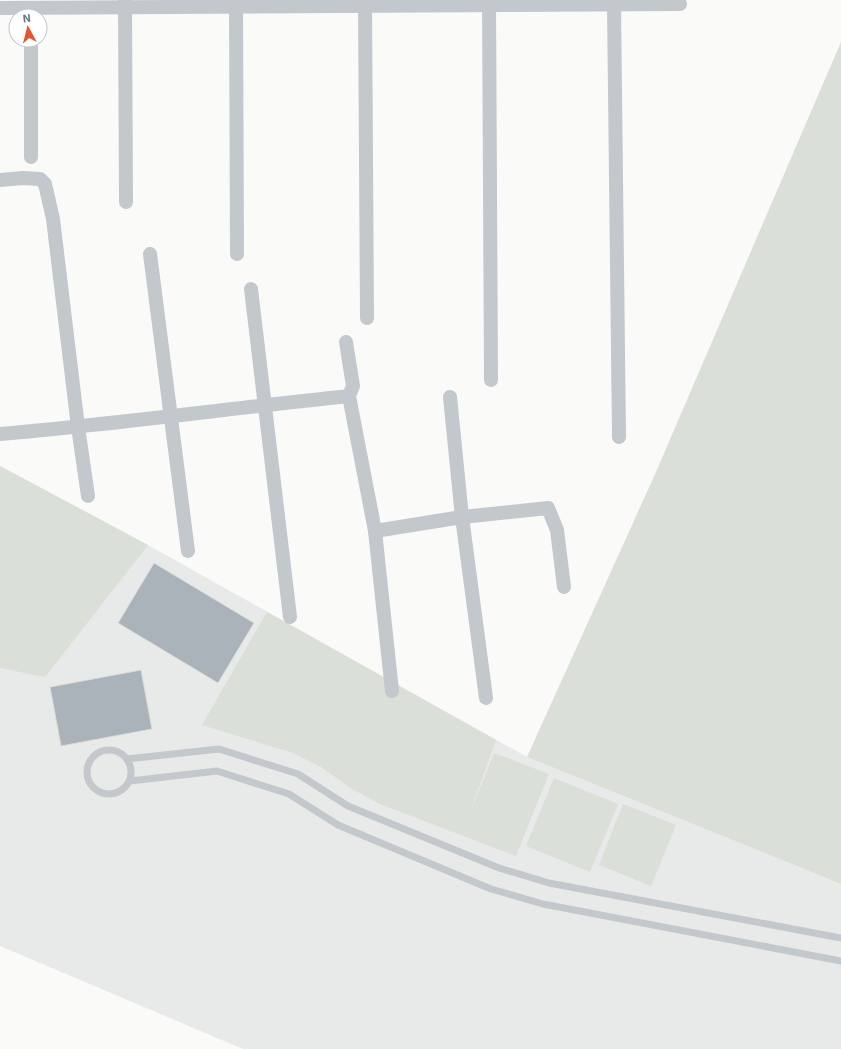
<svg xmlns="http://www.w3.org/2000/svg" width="841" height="1049" font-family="'Exo 2',sans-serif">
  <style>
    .built { fill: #e8e9e9 }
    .green { fill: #dadfd7 }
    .building { fill: #aab3b9; stroke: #dcdcda }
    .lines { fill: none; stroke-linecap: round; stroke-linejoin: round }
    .service { stroke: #c3c8cc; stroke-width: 7 }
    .minor { stroke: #c3c8cc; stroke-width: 14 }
  </style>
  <rect width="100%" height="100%" fill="#fafaf8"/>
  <path class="built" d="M0 466 148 545 527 757 841 884V1049H243L0 946Z"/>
  <g class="green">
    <path d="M841 42V884L527 757 656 472Z"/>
    <path d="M0 466 148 545 45 677 0 668Z"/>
    <path d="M267 612 496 740 468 818 494 753 549 774 516 856 380 804 352 789 321 767 293 753 202 725Z"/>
    <path d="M554 778 618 804 590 872 526 846Z"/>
    <path d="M623 804 676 825 651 886 599 865Z"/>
  </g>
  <g class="building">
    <path d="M154 563 254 623 218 683 118 623Z"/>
    <path d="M141 670 152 729 61 746 50 687Z"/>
  </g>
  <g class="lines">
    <g class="service">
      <circle cx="109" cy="772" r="22"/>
      <path d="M127 759 219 749 298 774 348 806 499 868 549 883 841 938"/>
      <path d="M130 781 217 771 289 794 338 825 491 889 543 904 841 961"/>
    </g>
    <g class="minor">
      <path d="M125 0 126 202"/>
      <path d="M236 0 237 254"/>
      <path d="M365 0 367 318"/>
      <path d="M489 0 491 380"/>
      <path d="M614 5 619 437"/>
      <path d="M0 8 680 4"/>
      <path d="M31 40V157"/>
      <path d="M0 180 23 178 40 179 45 184 53 219 78 427 88 496"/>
      <path d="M150 254 188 551"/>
      <path d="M251 289 290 617"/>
      <path d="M346 342 353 386 349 396 375 531 392 691"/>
      <path d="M450 397 462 517 486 698"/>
      <path d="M0 434C117 424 233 408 349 396"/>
      <path d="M375 531 462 517 548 508 557 530 564 587"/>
    </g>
  </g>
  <g transform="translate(28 28) rotate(353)"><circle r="19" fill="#ffffff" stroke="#c1c8cd"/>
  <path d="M0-3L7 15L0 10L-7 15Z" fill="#e4572e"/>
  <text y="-6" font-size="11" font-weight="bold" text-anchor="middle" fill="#657683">N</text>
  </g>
</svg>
